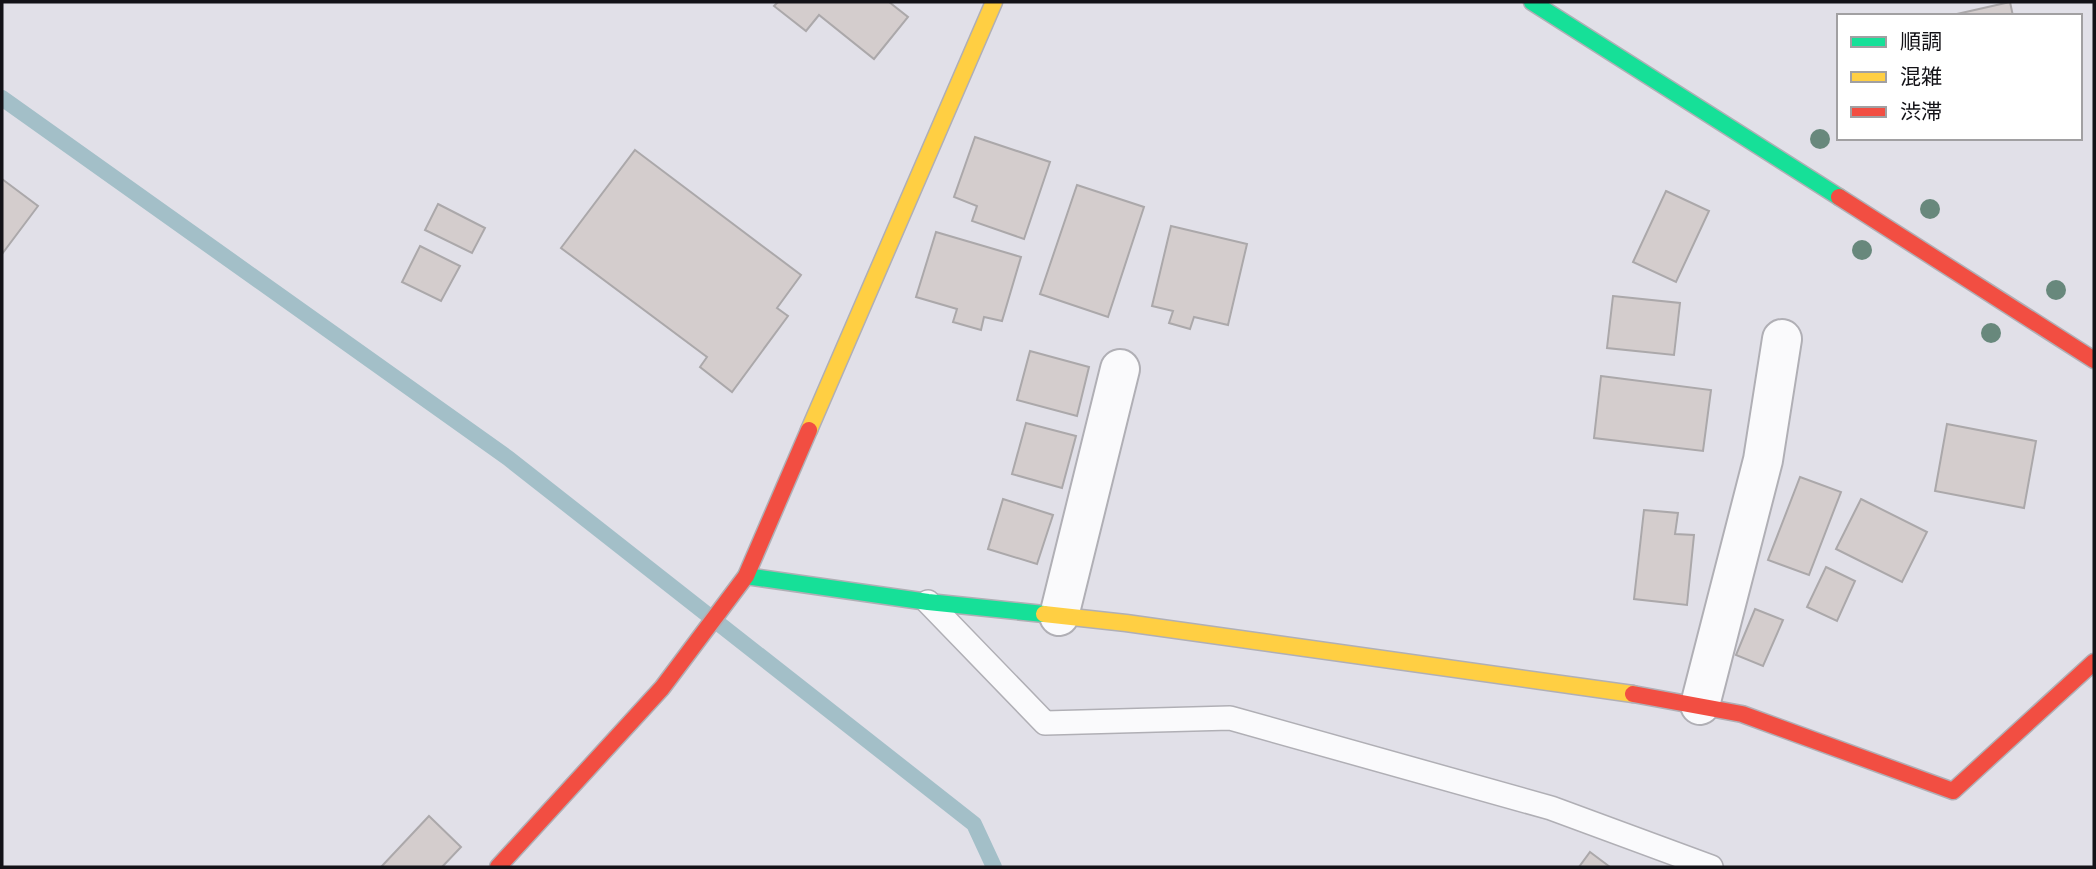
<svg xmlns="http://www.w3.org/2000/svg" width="2096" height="869" font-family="'Space Grotesk','Noto Sans JP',sans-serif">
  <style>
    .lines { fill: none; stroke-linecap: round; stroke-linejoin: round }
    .stream { stroke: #a3bfc8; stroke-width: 16 }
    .building { fill: #d4cdcd; stroke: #aba8aa; stroke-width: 2 }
    .lane-casing { stroke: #b0afb5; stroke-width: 26 }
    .street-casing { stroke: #b0afb5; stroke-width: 42 }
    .fast-casing { stroke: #b0afb5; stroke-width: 19 }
    .slow-casing { stroke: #b0afb5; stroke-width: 19 }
    .jam-casing { stroke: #b0afb5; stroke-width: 19 }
    .lane { stroke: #fafafc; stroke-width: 23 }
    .street { stroke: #fafafc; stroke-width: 38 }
    .fast { stroke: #16e098; stroke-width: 16 }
    .slow { stroke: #ffcf43; stroke-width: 16 }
    .jam { stroke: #f24e42; stroke-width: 16 }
    .tree { fill: #68887c }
  </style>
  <rect width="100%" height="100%" fill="#e1e0e8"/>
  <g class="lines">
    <path class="stream" d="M2 98 508 458 974 824 994 867"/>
  </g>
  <g class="building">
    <path d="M778 2H889L908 17 874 59 819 15 806 31 774 6Z"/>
    <path d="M2010 2 2013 16H1948Z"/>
    <path d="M975 137 1050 162 1024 239 972 221 977 206 954 197Z"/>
    <path d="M635 150 801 275 777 308 788 316 732 392 700 367 707 357 561 248Z"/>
    <path d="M2 179 38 206 2 254Z"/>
    <path d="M1077 185 1144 207 1108 317 1040 294Z"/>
    <path d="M1666 191 1709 211 1676 282 1633 262Z"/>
    <path d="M438 204 485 228 472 253 425 230Z"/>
    <path d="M1171 226 1247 244 1228 325 1194 317 1190 329 1169 323 1173 311 1152 306Z"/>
    <path d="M936 232 1021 257 1002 321 984 317 981 330 953 322 957 309 916 297Z"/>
    <path d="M420 246 460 266 441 301 402 282Z"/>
    <path d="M1613 296 1680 303 1674 355 1607 348Z"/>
    <path d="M1030 351 1089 367 1077 416 1017 400Z"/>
    <path d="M1601 376 1711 390 1703 451 1594 438Z"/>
    <path d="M1026 423 1076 436 1062 488 1012 474Z"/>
    <path d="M1947 424 2036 441 2024 508 1935 491Z"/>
    <path d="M1800 477 1841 492 1809 575 1768 560Z"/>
    <path d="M1003 499 1053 515 1037 564 988 549Z"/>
    <path d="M1861 499 1927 532 1902 582 1836 549Z"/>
    <path d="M1644 510 1678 513 1675 534 1694 535 1687 605 1634 599Z"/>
    <path d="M1826 567 1855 581 1837 621 1807 607Z"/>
    <path d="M1755 609 1783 620 1763 666 1736 655Z"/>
    <path d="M429 816 461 847 442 867H381Z"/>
    <path d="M1590 852 1610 867H1579Z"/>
  </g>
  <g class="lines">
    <g class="lane-casing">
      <path id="lane" d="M928 602 1045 723 1230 718 1551 808 1711 867"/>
    </g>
    <g class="street-casing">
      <g id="street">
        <path d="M1059 616 1120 369"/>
        <path d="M1700 705 1763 460 1782 339"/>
      </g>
    </g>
    <g class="fast-casing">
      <g id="fast">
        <path d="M1532 2 1839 197"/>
        <path d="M746 576 928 602 1044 614"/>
      </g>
    </g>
    <g class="slow-casing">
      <g id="slow">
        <path d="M809 430 994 2"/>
        <path d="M1044 614 1126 623 1633 694"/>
      </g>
    </g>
    <g class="jam-casing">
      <g id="jam">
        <path d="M1839 197 2094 360"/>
        <path d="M1633 694 1742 714 1953 791 2094 662"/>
        <path d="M498 867 662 688 746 576 809 430"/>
      </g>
    </g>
    <use href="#lane" class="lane"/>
    <use href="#street" class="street"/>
    <use href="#fast" class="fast"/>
    <use href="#slow" class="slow"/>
    <use href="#jam" class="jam"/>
  </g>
  <g class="tree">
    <circle cx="1820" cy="139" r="10"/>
    <circle cx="1930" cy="209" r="10"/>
    <circle cx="1862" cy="250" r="10"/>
    <circle cx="2056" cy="290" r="10"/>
    <circle cx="1991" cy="333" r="10"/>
  </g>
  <rect width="2096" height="869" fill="none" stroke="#131217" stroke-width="7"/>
  <rect x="1837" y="14" width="245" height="126" fill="#ffffff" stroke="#a1a0a2" stroke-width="2"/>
  <rect x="1851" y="37" width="35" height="10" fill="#16e098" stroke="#a1a0a2" stroke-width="2"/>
  <text x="1900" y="49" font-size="21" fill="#131217">順調</text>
  <rect x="1851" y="72" width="35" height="10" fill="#ffcf43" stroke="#a1a0a2" stroke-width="2"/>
  <text x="1900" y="84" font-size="21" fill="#131217">混雑</text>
  <rect x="1851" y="107" width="35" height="10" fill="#f24e42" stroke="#a1a0a2" stroke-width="2"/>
  <text x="1900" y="119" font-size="21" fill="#131217">渋滞</text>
</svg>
